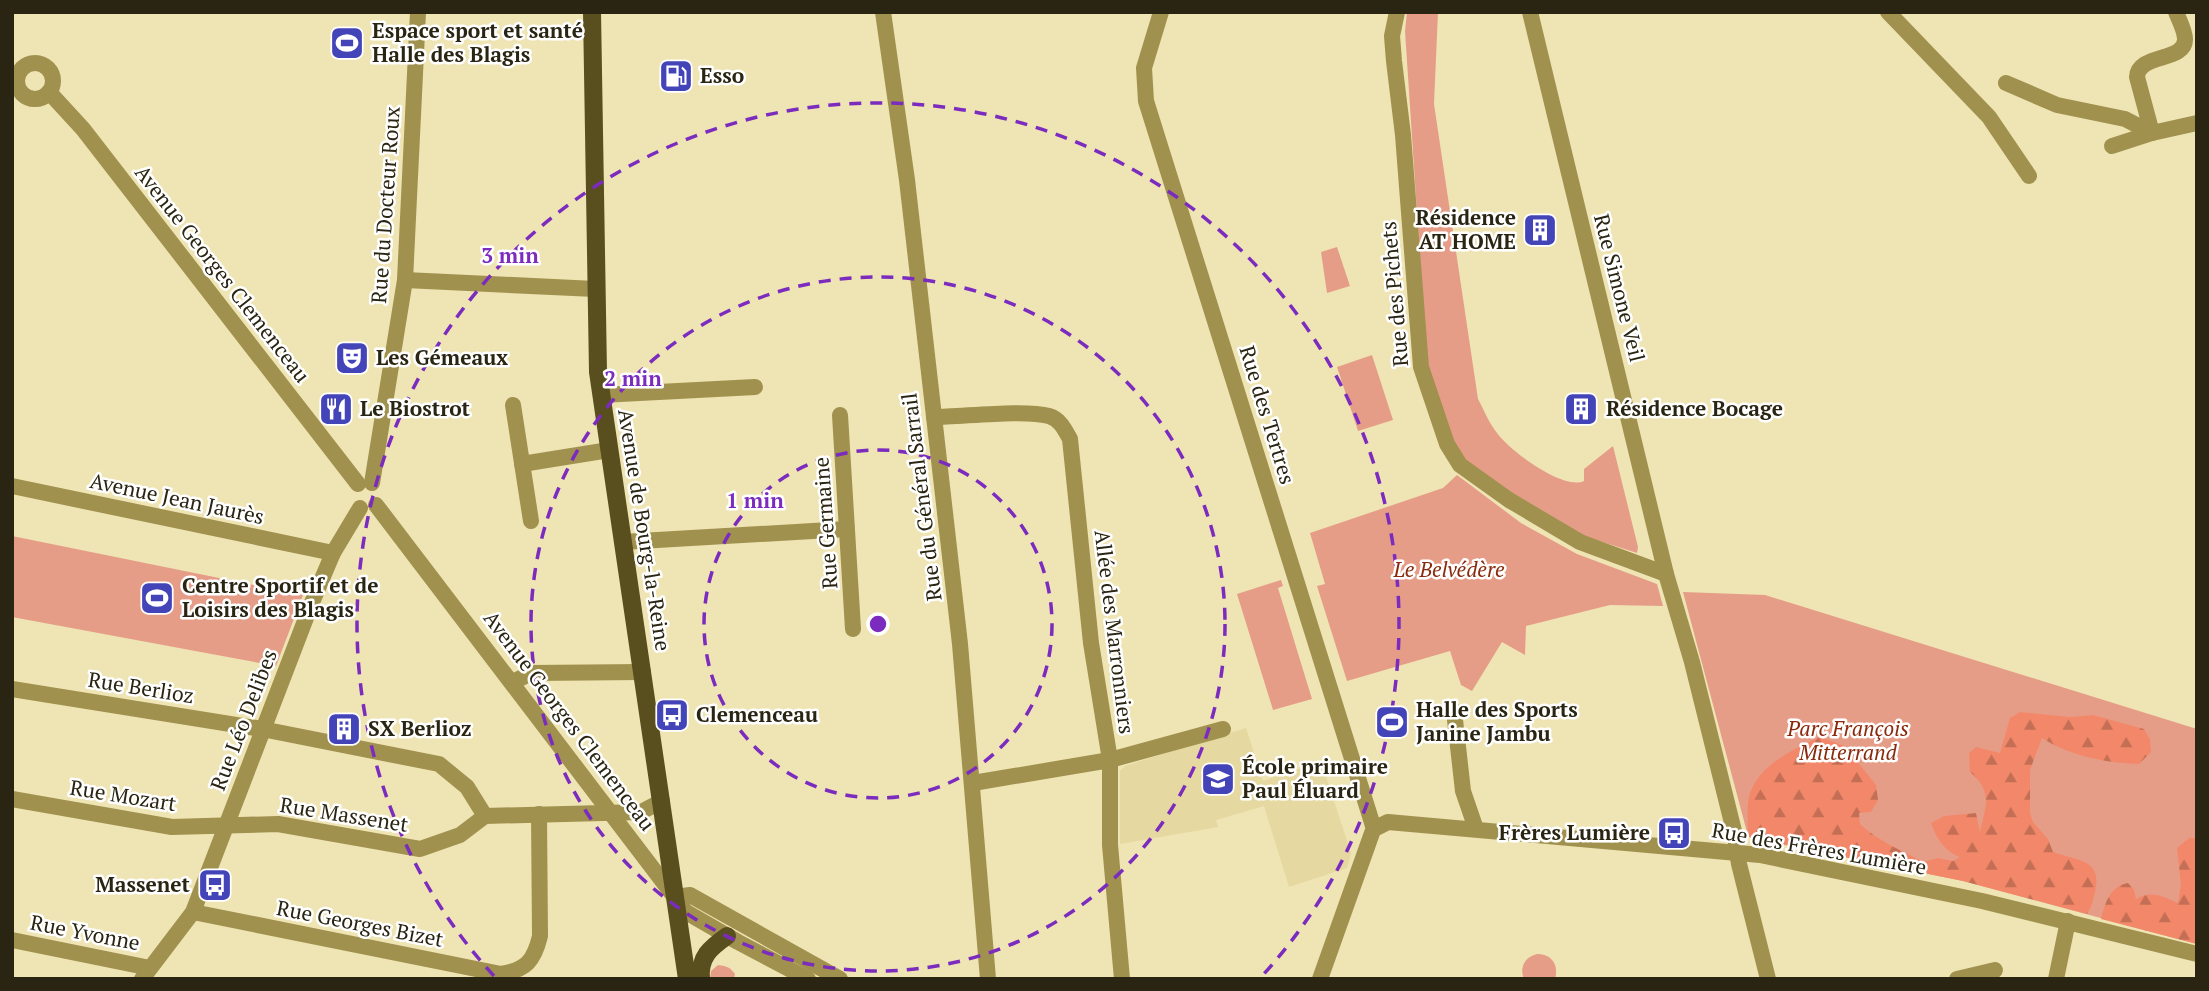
<svg xmlns="http://www.w3.org/2000/svg" width="2209" height="991" font-family="'PT Serif',serif">
  <style>
    .built { fill: #e5d8a0 }
    .green { fill: #e69d88 }
    .forest { fill: url(#forest-firs) }
    .lines { fill: none; stroke-linecap: round; stroke-linejoin: round }
    .minor { stroke: #a0914e; stroke-width: 16 }
    .major { stroke: #584e1e; stroke-width: 18 }
    .ring { fill: none; stroke: #7b2cbf; stroke-width: 3.5; stroke-dasharray: 12 9 }
    .labels { text-anchor: middle; stroke-width: 5; stroke-linejoin: round; paint-order: stroke }
    .poi-label { font-size: 21px; font-weight: bold; fill: #292512; stroke: #fff; text-anchor: start }
    .street-label { font-size: 21px; fill: #292512; stroke: #fff }
    .park-label { font-size: 21px; font-style: italic; fill: #882a0b; stroke: #fff }
    .centre { fill: #7b2cbf; stroke: #fff; stroke-width: 3.5 }
    .ring-label { font-size: 21px; text-anchor: middle; font-weight: bold; fill: #7b2cbf; stroke: #fff; stroke-width: 5; stroke-linejoin: round; paint-order: stroke }
  </style>
  <defs>
    <pattern id="forest-firs" width="22" height="20" patternUnits="userSpaceOnUse" patternTransform="scale(1.75)"><rect width="22" height="20" fill="#f28869"/><path d="M5 1l3.5 6h-7zM16 11l3.5 6h-7z" fill="#c46f55"/></pattern>
  </defs>
  <rect width="100%" height="100%" fill="#efe4b3"/>
  <path class="built" d="M1246 728 1263 781 1321 761 1351 853 1347 868 1289 887 1264 806 1216 820 1218 827 1120 844V771L1125 766Z"/>
  <g class="green">
    <path d="M1407 12H1438L1434 104 1478 399C1484 410 1489 423 1497 433 1509 450 1563 491 1584 481V469L1613 446 1638 547 1637 553 1584 536 1502 488 1467 464 1447 430 1427 364 1405 31Z"/>
    <path d="M1337 247 1350 286 1327 293 1321 252Z"/>
    <path d="M1372 355 1393 420 1358 431 1337 367Z"/>
    <path d="M1457 475 1521 523 1577 554 1657 584 1663 606 1610 605 1526 626 1525 655 1502 642 1472 691 1461 685 1450 651 1347 681 1317 586 1325 584 1310 533 1443 488Z"/>
    <path d="M12 536 303 595 276 666 12 617Z"/>
    <path d="M1281 580 1283 586 1278 588 1312 699 1273 710 1237 594Z"/>
    <path d="M1683 592 1765 595 2197 729V944L1963 881 1751 838 1748 836Z"/>
    <path d="M1537 954C1552 954 1559 965 1555 979H1524C1519 967 1525 957 1537 954Z"/>
    <path d="M718 965C726 966 730 967 735 974L734 979H710L711 971Z"/>
  </g>
  <g class="forest">
    <path d="M2020 712 2070 717 2093 715 2144 729 2150 739 2151 752 2139 764C2106 763 2070 756 2042 738L2030 770V813L2033 822 2048 839 2053 852C2078 861 2103 859 2095 892 2093 900 2092 907 2087 914L1963 881 1751 838 1748 836C1748 825 1747 813 1748 802 1753 767 1792 750 1820 737L1845 746 1876 785 1878 800 1871 812 1859 813 1860 824C1878 841 1901 850 1923 862L1938 858 1953 861 1960 857C1945 852 1936 838 1931 823L1944 816 1976 813 1980 832C1986 805 1993 792 1970 772L1969 753 1976 747 2000 753 2010 718Z"/>
    <path d="M2189 838H2197V944L2101 919C2105 903 2110 886 2128 883L2134 890 2136 899C2152 890 2162 896 2178 903L2181 885 2177 848Z"/>
  </g>
  <g class="lines">
    <g class="minor">
      <path d="M883 12 907 180 960 644 988 979"/>
      <path d="M1161 12 1144 68 1146 101 1374 829"/>
      <path d="M1397 12 1392 36 1394 61 1403 135 1421 367 1447 444 1460 465 1509 500 1580 542 1666 574"/>
      <path d="M1530 12 1666 574 1692 662 1734 831 1739 864 1768 979"/>
      <path d="M1888 12 1989 117 2029 176"/>
      <circle cx="35" cy="81" r="18"/>
      <path d="M2006 83 2057 105 2125 119 2152 133 2137 77C2138 53 2186 62 2185 39 2185 31 2179 20 2176 12"/>
      <path d="M49 92 83 129 358 484"/>
      <path d="M2112 146 2152 133 2197 123"/>
      <path d="M405 280 595 289"/>
      <path d="M601 395 755 387"/>
      <path d="M513 405 531 521"/>
      <path d="M840 415 853 629"/>
      <path d="M934 417C962 417 1024 409 1049 416 1060 419 1065 430 1070 439L1091 643 1110 760V845L1122 979"/>
      <path d="M522 464 609 450"/>
      <path d="M372 483 405 280 418 12"/>
      <path d="M12 486 333 553"/>
      <path d="M376 505 686 912 738 942 808 979"/>
      <path d="M623 542 847 529"/>
      <path d="M513 682 531 673 643 672"/>
      <path d="M12 689 262 729 439 764 467 787 485 816"/>
      <path d="M1454 711 1463 791 1476 829"/>
      <path d="M973 783 1110 760 1223 729"/>
      <path d="M12 799 172 827 278 824 420 849 460 835 485 816 641 812 662 801"/>
      <path d="M676 897 690 895 840 979"/>
      <path d="M193 912 501 974C526 970 534 961 540 936L539 814"/>
      <path d="M12 940 150 968"/>
      <path d="M142 979 193 912 311 605 333 553 360 508"/>
      <path d="M1320 979 1372 833 1374 829 1388 822 1760 855 1982 901 2197 954"/>
      <path d="M1957 979 1995 970"/>
      <path d="M2056 979 2068 921"/>
    </g>
    <g class="major">
      <path d="M592 12 598 372 687 979"/>
      <path d="M701 979C699 957 710 948 727 936"/>
    </g>
  </g>
  <g class="ring">
    <circle cx="878" cy="624" r="174"/>
    <circle cx="878" cy="624" r="347"/>
    <path d="M494 976A521 521 0 1 1 1262 976"/>
  </g>
  <defs>
    <g id="stadium-square" transform="scale(1.75)"><rect x="-9" y="-9" width="18" height="18" rx="4" fill="#4444b9" stroke="#fff"/><path d="M0-5a6.5 5 0 1 0 0 10a6.5 5 0 1 0 0-10ZM-3.5-1.8h7v3.6h-7Z" fill="#fff"/></g>
    <g id="fuel-square" transform="scale(1.75)"><rect x="-9" y="-9" width="18" height="18" rx="4" fill="#4444b9" stroke="#fff"/><path d="M-5.5-6h7V0h2V4h1.3V-2.5L3-4.5l.8-.8L6-3V5H2.5V1h-1V6h-7ZM-4.2-4.7v3.2H.2V-4.7Z" fill="#fff"/></g>
    <g id="building-square" transform="scale(1.75)"><rect x="-9" y="-9" width="18" height="18" rx="4" fill="#4444b9" stroke="#fff"/><path d="M-4-6H4V6H1V3H-1V6H-4ZM-2.5-4.3h1.7v1.8h-1.7ZM.8-4.3h1.7v1.8H.8ZM-2.5-1h1.7V.8h-1.7ZM.8-1h1.7V.8H.8Z" fill="#fff"/></g>
    <g id="theatre-square" transform="scale(1.75)"><rect x="-9" y="-9" width="18" height="18" rx="4" fill="#4444b9" stroke="#fff"/><path d="M-5-5.5Q0-4 5-5.5V0Q5 5 0 6Q-5 5-5 0ZM-3.3-2.5H-1v1.5H-3.3ZM1-2.5H3.3v1.5H1ZM-2.8 1Q0 5.5 2.8 1Z" fill="#fff"/></g>
    <g id="restaurant-square" transform="scale(1.75)"><rect x="-9" y="-9" width="18" height="18" rx="4" fill="#4444b9" stroke="#fff"/><path d="M-5-6h1v4h1v-4h1v4h1v-4h1v5L-1.5 .5V6h-2V.5L-5-1ZM5-6V6H3V1.5H1.5Q1.5-4 5-6Z" fill="#fff"/></g>
    <g id="bus-square" transform="scale(1.75)"><rect x="-9" y="-9" width="18" height="18" rx="4" fill="#4444b9" stroke="#fff"/><path d="M-5-6H5V4H4V6H2V4H-2V6H-4V4H-5ZM-3.5-4V0h7V-4ZM-3.5 1.2v1.5H-2V1.2ZM2 1.2v1.5H3.5V1.2Z" fill="#fff"/></g>
    <g id="school-square" transform="scale(1.75)"><rect x="-9" y="-9" width="18" height="18" rx="4" fill="#4444b9" stroke="#fff"/><path d="M0-5L7-2L0 1L-7-2ZM-4 1L0 2.5L4 1V4Q0 6-4 4Z" fill="#fff"/></g>
  </defs>
  <g fill-rule="evenodd">
    <use href="#stadium-square" x="347" y="43"/>
    <use href="#fuel-square" x="676" y="76"/>
    <use href="#building-square" x="1540" y="230"/>
    <use href="#theatre-square" x="352" y="358"/>
    <use href="#restaurant-square" x="336" y="409"/>
    <use href="#building-square" x="1581" y="409"/>
    <use href="#stadium-square" x="157" y="598"/>
    <use href="#bus-square" x="672" y="715"/>
    <use href="#stadium-square" x="1392" y="722"/>
    <use href="#building-square" x="344" y="729"/>
    <use href="#school-square" x="1218" y="779"/>
    <use href="#bus-square" x="1674" y="833"/>
    <use href="#bus-square" x="215" y="885"/>
  </g>
  <g class="labels">
    <g class="poi-label">
      <text x="372" y="38">Espace sport et santé<tspan x="372" dy="24">Halle des Blagis</tspan></text>
      <text x="700" y="83">Esso</text>
      <text x="1516" y="225" text-anchor="end">Résidence<tspan x="1516" dy="24">AT HOME</tspan></text>
      <text x="376" y="365">Les Gémeaux</text>
      <text x="360" y="416">Le Biostrot</text>
      <text x="1606" y="416">Résidence Bocage</text>
      <text x="182" y="593">Centre Sportif et de<tspan x="182" dy="24">Loisirs des Blagis</tspan></text>
      <text x="1416" y="717">Halle des Sports<tspan x="1416" dy="24">Janine Jambu</tspan></text>
      <text x="696" y="722">Clemenceau</text>
      <text x="368" y="736">SX Berlioz</text>
      <text x="1242" y="774">École primaire<tspan x="1242" dy="24">Paul Éluard</tspan></text>
      <text x="1650" y="840" text-anchor="end">Frères Lumière</text>
      <text x="190" y="892" text-anchor="end">Massenet</text>
    </g>
    <g class="street-label">
      <text transform="translate(386 205) rotate(-86)" y="7">Rue du Docteur Roux</text>
      <text transform="translate(222 274) rotate(52)" y="7">Avenue Georges Clemenceau</text>
      <text transform="translate(1619 288) rotate(76)" y="7">Rue Simone Veil</text>
      <text transform="translate(1395 294) rotate(-95)" y="7">Rue des Pichets</text>
      <text transform="translate(1267 415) rotate(73)" y="7">Rue des Tertres</text>
      <text transform="translate(922 497) rotate(-97)" y="7">Rue du Général Sarrail</text>
      <text transform="translate(177 499) rotate(12)" y="7">Avenue Jean Jaurès</text>
      <text transform="translate(826 523) rotate(-94)" y="7">Rue Germaine</text>
      <text transform="translate(644 530) rotate(81)" y="7">Avenue de Bourg-la-Reine</text>
      <text transform="translate(1114 632) rotate(83)" y="7">Allée des Marronniers</text>
      <text transform="translate(141 688) rotate(9)" y="7">Rue Berlioz</text>
      <text transform="translate(244 720) rotate(-69)" y="7">Rue Léo Delibes</text>
      <text transform="translate(569 721) rotate(53)" y="7">Avenue Georges Clemenceau</text>
      <text transform="translate(123 796) rotate(9)" y="7">Rue Mozart</text>
      <text transform="translate(344 815) rotate(9)" y="7">Rue Massenet</text>
      <text transform="translate(1819 849) rotate(10)" y="7">Rue des Frères Lumière</text>
      <text transform="translate(360 924) rotate(11)" y="7">Rue Georges Bizet</text>
      <text transform="translate(85 933) rotate(11)" y="7">Rue Yvonne</text>
    </g>
    <g class="park-label">
      <text x="1449" y="577">Le Belvédère</text>
      <text x="1848" y="736">Parc François<tspan x="1848" dy="24">Mitterrand</tspan></text>
    </g>
  </g>
  <circle cx="878" cy="624" r="10" class="centre"/>
  <g class="ring-label">
    <text x="510" y="263">3 min</text>
    <text x="633" y="386">2 min</text>
    <text x="755" y="508">1 min</text>
  </g>
  <rect width="2209" height="991" fill="none" stroke="#292512" stroke-width="28"/>
</svg>
